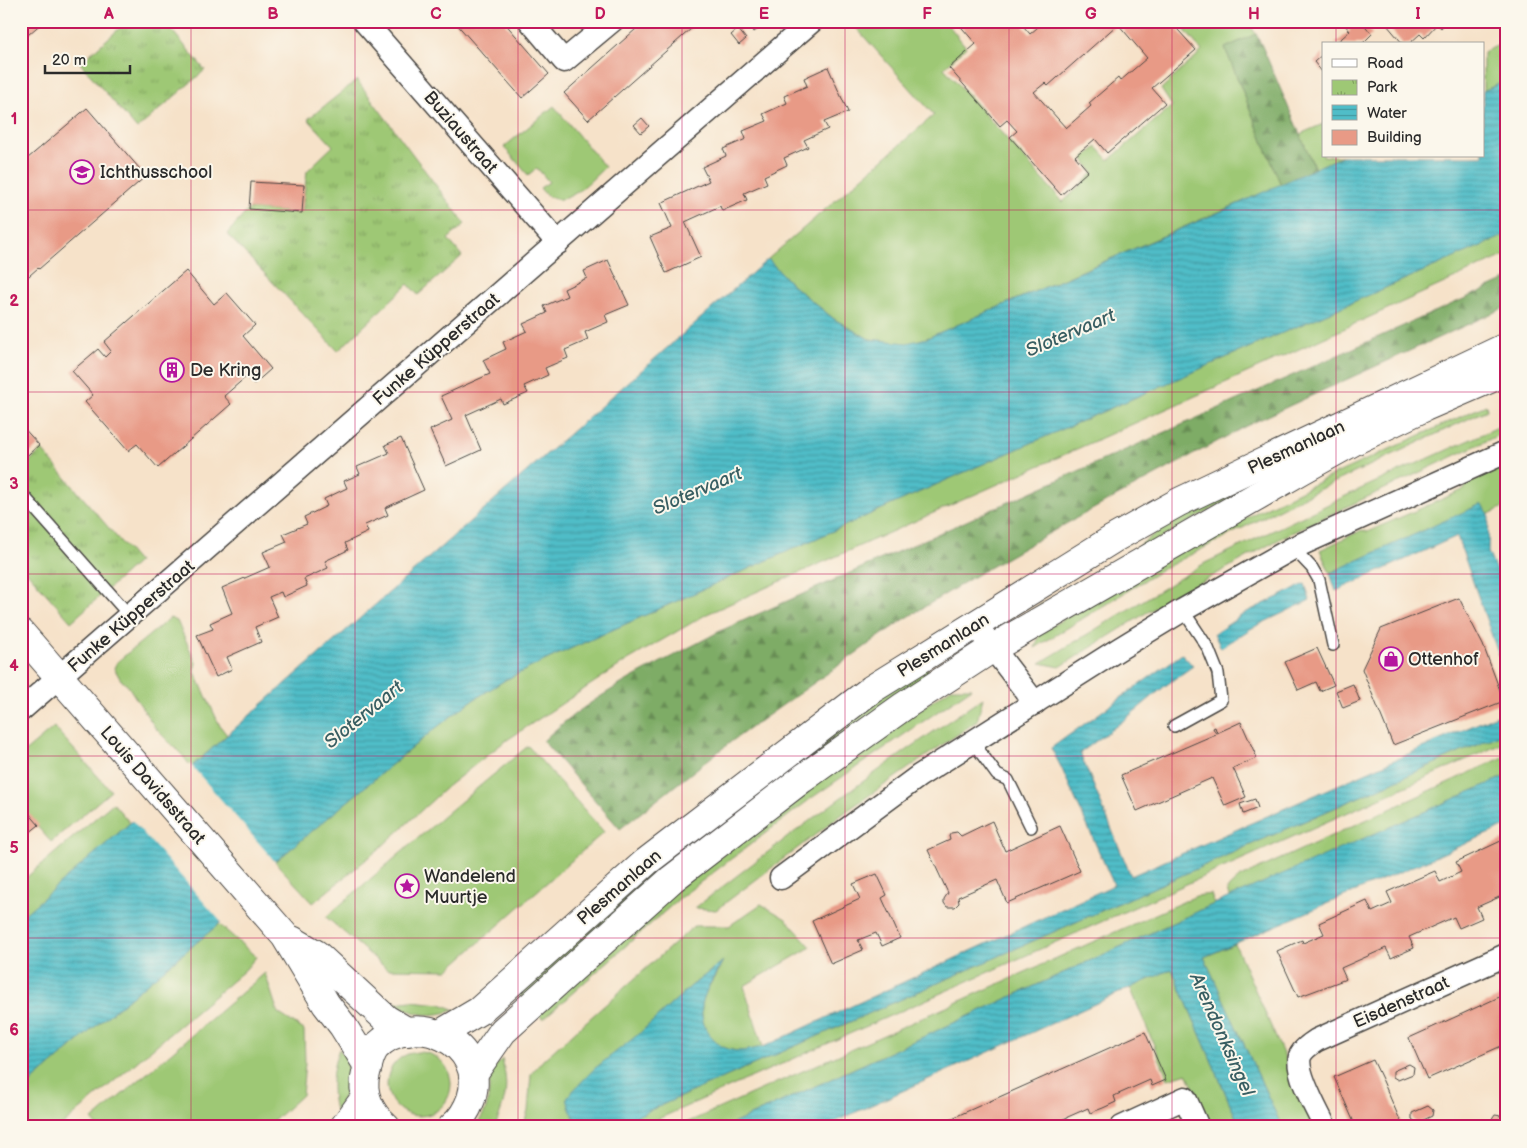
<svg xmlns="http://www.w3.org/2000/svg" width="1527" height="1148" font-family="'Balsamiq Sans',sans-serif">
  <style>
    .green { fill: #9ec875; stroke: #647a50 }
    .forest { fill: url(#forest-firs); stroke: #546c48 }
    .park { fill: url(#park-tufts); stroke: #647a50 }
    .water { fill: url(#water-rules); stroke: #3e747a }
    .pier { fill: #f6e2c9 }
    .building { fill: #e89a86; fill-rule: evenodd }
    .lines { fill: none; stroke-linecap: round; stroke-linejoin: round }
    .lane-casing { stroke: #494643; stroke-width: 14 }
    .street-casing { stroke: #494643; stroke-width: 25 }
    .secondary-casing { stroke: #494643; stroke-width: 30 }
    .lane { stroke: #fff; stroke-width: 11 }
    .street { stroke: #fff; stroke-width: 22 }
    .secondary { stroke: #fff; stroke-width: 28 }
    .grid { fill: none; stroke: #c2185b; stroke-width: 1; stroke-opacity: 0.55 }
    .labels { text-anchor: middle; stroke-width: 4; stroke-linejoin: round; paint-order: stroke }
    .street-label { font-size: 18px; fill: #2b2b2b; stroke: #fbf7ec }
    .poi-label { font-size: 18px; fill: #2b2b2b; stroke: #fbf7ec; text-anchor: start }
    .water-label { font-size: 19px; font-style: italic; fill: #385e62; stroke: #fbf7ec }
    .neatline { fill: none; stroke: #c2185b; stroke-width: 2 }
    .grid-label { font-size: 16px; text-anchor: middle; font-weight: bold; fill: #c2185b }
  </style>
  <defs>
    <pattern id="forest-firs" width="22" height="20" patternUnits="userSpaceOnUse" patternTransform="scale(1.25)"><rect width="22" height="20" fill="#7eac66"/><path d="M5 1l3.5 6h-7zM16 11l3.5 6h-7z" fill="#678c54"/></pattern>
    <pattern id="park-tufts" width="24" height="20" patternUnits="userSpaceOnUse" patternTransform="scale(1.25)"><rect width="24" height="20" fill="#9ec875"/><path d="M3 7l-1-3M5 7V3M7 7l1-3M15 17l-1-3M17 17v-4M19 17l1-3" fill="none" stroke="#81a360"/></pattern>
    <pattern id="water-rules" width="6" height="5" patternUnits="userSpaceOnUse" patternTransform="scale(1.25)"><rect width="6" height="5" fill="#50bdc8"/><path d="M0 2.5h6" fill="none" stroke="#439aa3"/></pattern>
  </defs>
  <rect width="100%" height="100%" fill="#fbf7ec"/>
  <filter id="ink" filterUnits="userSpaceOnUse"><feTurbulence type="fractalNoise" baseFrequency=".02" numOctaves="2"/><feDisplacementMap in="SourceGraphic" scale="10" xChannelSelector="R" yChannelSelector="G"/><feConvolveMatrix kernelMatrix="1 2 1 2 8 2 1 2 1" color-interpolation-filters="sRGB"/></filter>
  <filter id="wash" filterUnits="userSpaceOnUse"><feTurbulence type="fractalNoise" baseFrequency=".0096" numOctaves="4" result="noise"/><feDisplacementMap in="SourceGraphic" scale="20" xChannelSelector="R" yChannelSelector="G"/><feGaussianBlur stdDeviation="1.12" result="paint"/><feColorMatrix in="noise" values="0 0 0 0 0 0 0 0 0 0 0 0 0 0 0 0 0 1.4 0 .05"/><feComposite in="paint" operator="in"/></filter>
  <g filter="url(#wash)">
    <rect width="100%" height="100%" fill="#f6e2c9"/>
    <g class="green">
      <path d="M850 21H947L946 22 966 47 944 68 1063 202 1093 173 1083 158 1097 147 1109 160 1172 106 1161 89 1202 51 1177 21H1247L1256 34 1225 48 1281 185 927 338 907 344 869 339 834 319 791 284 768 259 934 115Z"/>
      <path d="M1506 42V81L1483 91V52Z"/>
      <path d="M554 106 605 167C588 182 561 217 540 188L549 182 537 168 528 175 504 147Z"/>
      <path d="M1323 124V156H1342L1315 169 1300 134Z"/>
      <path d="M1506 235V255L1218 386 707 614 628 660 504 742 448 786 379 849 313 903 275 862 432 731 470 702 505 680 552 657 942 482Z"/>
      <path d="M1486 405 1487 410 1297 500 1163 569 1035 648 1040 633 1177 551 1333 475Z"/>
      <path d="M1498 427 1503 433 1285 536 1146 613 1060 667 1040 663 1205 563 1356 491Z"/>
      <path d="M1506 460V506L1489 514 1481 505 1330 573 1320 550 1362 530 1367 532 1465 489 1466 479Z"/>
      <path d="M1296 462 1023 615 1134 550 1178 515Z"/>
      <path d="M170 618 177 621 196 663 194 670 220 726 227 735 191 767 183 756 156 729 128 686 121 680 114 668 117 662Z"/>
      <path d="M925 667 933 674 522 999 517 992 653 868 866 706Z"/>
      <path d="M951 688H972L813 797 681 897 543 1019 539 1015 666 898 808 787Z"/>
      <path d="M983 698 977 721 848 810 716 910 695 908C789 835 884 764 983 698Z"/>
      <path d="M54 727 111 791 51 842 21 808V755Z"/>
      <path d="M1506 732V742L640 1127H612Z"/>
      <path d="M528 746 604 832 448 970 387 969 326 917 452 809Z"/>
      <path d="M1506 756V776L1229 898 1227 889 1239 878Z"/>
      <path d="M113 803 130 823 21 918V882Z"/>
      <path d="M1211 894 1214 904 726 1127H677L1196 896Z"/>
      <path d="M761 904 786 919 811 947 744 986 763 1047C756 1048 748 1051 740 1051 712 1051 695 1021 704 996 709 984 718 974 722 962L690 987 640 1033 581 1124 586 1127H523L528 1111 531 1074 544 1059 694 926H729Z"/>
      <path d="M219 924 256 957 245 970 60 1127H21V1091L98 1024Z"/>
      <path d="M1235 944 1315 1127H1282L1204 957Z"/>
      <path d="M1172 969 1240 1127H1211L1187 1073 1168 1079 1130 987Z"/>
      <path d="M265 973 278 1013 304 1030 305 1063 302 1095 267 1127H98L92 1120Z"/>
      <path d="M411 1001 441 1004 456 1010C430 1017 418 1017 395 1003Z"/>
      <path d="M339 1049C341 1052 345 1055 346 1059 352 1076 346 1098 335 1111 330 1090 331 1069 339 1049Z"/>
      <circle cx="419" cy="1084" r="32"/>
      <path d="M502 1059C509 1090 506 1097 495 1127H476C479 1120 486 1112 487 1105 492 1084 484 1077 502 1059Z"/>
    </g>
    <g class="forest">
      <path d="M1256 34 1262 46 1315 169 1281 185 1225 48Z"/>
      <path d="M1506 280V307L1339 383 1246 426 1062 526 978 574 900 622 732 741 620 829 543 741C592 693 660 664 720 631Z"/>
    </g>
    <g class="park">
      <path d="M128 21H164L205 70 137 129 80 63Z"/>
      <path d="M357 80 465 224 448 239 462 256 418 295 408 284 338 351 227 234 249 209 302 213 307 171 333 146 308 119Z"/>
      <path d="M42 450 138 562 71 622 21 565V469Z"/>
    </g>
    <g class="water">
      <path d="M1506 81V235L942 482 552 657 505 680 470 702 432 731 275 862 219 924 98 1024 21 1091V917L130 823 191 767 768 259 791 284 834 319 869 339 907 343 927 338 1229 208 1342 156H1483V91Z"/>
      <path d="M1481 504 1489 514 1488 552 1506 594V676L1457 536 1336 591 1330 573Z"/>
      <path d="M1305 584 1310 600 1252 628 1221 648 1214 634 1245 613Z"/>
      <path d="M1182 654 1193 666 1165 686 1123 721 1080 753 1131 876 1506 711V732L612 1127C585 1127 572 1128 567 1097L594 1069 640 1033 690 987 723 961C717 972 709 984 705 995 694 1020 712 1051 740 1051 748 1051 756 1048 763 1047L1114 885 1061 767 1051 748Z"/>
      <path d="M1506 776V826L1204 957 1282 1127H1240L1172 969 823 1127H726L1214 904Z"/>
    </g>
    <path class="pier" d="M190 764 277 864 223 924 131 819Z"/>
    <g id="blocks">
      <g class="building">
        <path d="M21 21H44L21 41Z"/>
        <path d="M454 21H503L549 74 522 98Z"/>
        <path d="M645 21H700L588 120 564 93Z"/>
        <path d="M750 21H759L762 26 754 32 747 24Z"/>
        <path d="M956 21H1019L1030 34 1045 21H1170L1196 50 1152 88 1165 103 1107 153 1095 139 1075 156 1088 171 1061 195 1010 137 1017 131 1007 120 1000 126 949 68 976 44ZM1118 24 1147 58 1120 81 1118 78 1089 103 1091 106 1066 128 1034 92 1045 83 1048 86Z"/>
        <path d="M1345 21H1361L1372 34 1362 44H1335L1350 31 1343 23Z"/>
        <path d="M1391 21H1448L1441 28 1437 24 1424 38 1420 34 1409 44H1403L1387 25Z"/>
        <path d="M738 29 746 39 739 45 731 35Z"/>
        <path d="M1323 54V73L1314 62Z"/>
        <path d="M828 67 848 112 824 122 828 129 804 140 808 147 784 158 787 165 764 176 767 183 744 193 747 200 722 211 720 206 685 222 701 257 666 273 650 237 672 228 661 203 709 181 702 167 726 156 723 149 746 139 743 131 767 121 763 114 787 103 784 96 807 86 804 78Z"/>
        <path d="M87 108 146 176 39 269 38 268 21 283V164Z"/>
        <path d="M642 118 649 126 641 133 634 125Z"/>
        <path d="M251 182 304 185 302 213 249 209Z"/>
        <path d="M608 260 629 305 605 315 608 322 585 332 588 340 565 350 568 358 545 368 548 375 524 386 528 393 503 404 501 399 466 415 481 450 446 466 430 430 452 420 441 396 490 374 483 360 506 349 503 342 527 331 523 324 547 313 544 306 567 296 564 289 587 278 584 271Z"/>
        <path d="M186 271 214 304 227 293 255 325 243 336 271 369 254 384 247 376 224 396 231 404 158 468 137 444 128 451 85 402 93 395 72 371 98 349 105 357 111 351 104 342Z"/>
        <path d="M21 425 39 445 21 461Z"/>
        <path d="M401 438 424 490 385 508 388 515 365 525 368 532 345 543 348 550 325 561 328 568 304 579 307 586 283 597 281 592 269 597 278 617 255 627 261 642 227 657 232 669 216 677 197 635 213 629 210 623 232 613 222 588 270 567 263 552 287 542 283 534 307 524 304 517 327 506 324 499 347 488 344 481 360 474 357 467 389 453 385 445Z"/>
        <path d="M1459 598 1483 645 1504 701 1393 745 1362 669 1381 629Z"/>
        <path d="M1317 648 1334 685 1320 691 1316 682 1298 690 1285 662Z"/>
        <path d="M1353 684 1360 701 1343 708 1336 691Z"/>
        <path d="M1241 722 1257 758 1233 768 1246 797 1225 806 1212 778 1137 811 1121 775 1216 734 1213 728 1215 727 1217 733Z"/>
        <path d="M1255 799 1258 808 1243 814 1240 804Z"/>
        <path d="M21 804 39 825 24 837 21 834Z"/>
        <path d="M992 821 1005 851 1060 826 1080 871 1007 903 997 880 958 897 959 903 955 907H947L944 903V899L948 893 928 850 950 840 949 836 951 833 957 832 961 836Z"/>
        <path d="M1503 840 1506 846V894L1477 907 1482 918 1459 928 1454 917 1409 937 1414 948 1391 958 1386 948 1341 968 1346 979 1298 997 1277 951 1302 940 1303 943 1324 934 1319 923 1367 901 1372 912 1392 903 1387 892 1435 871 1440 882 1461 872 1456 862Z"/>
        <path d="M877 874 887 895 882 898 900 938 882 946 876 933 858 940 863 950 831 964 812 921 860 899 853 884Z"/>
        <path d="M1506 994V1044L1427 1079 1409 1038Z"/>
        <path d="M1145 1032 1166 1080 1152 1086 1150 1080 1114 1096 1116 1102 1103 1108 1090 1113 1088 1108 1052 1124 1053 1127H932Z"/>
        <path d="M1373 1060 1383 1081 1403 1127H1356L1334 1077Z"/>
        <path d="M1409 1064 1414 1067 1413 1074 1398 1080 1393 1077V1071Z"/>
        <path d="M1428 1106 1433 1110 1432 1116 1417 1123 1412 1119V1113Z"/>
        <path d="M1495 1115 1501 1116 1506 1127H1494L1491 1121Z"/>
      </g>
    </g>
  </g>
  <g filter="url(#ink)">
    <use href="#blocks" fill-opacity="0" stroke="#494643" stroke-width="1"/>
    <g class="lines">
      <g class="lane-casing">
        <g id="lane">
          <path d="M21 493 130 616"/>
          <path d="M1293 548 1312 568 1319 580 1333 645"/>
          <path d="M1174 726 1221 700 1218 673 1208 648 1183 610"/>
          <path d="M973 742 997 775 1008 780 1031 827"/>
        </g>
      </g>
      <g class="street-casing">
        <g id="street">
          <path d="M364 21 558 243"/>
          <path d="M530 21 564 61 612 21"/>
          <path d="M982 634 1035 703"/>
          <path d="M21 710 812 21"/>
          <path d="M781 878 919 776 1119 649 1183 610 1293 548 1506 452"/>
          <path d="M1122 1127 1185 1098 1198 1127"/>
          <path d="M1325 1127C1317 1110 1295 1073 1300 1056 1303 1049 1311 1044 1317 1040L1506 955"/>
        </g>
      </g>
      <g class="secondary-casing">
        <g id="secondary">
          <path d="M21 633 285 936 326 1004 343 1026 368 1066"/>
          <path d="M292 940 316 954 386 1019 408 1032"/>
          <path d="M440 1034 479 1011 646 862 872 689 1113 539 1179 502 1506 347"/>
          <path d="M473 1074 503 1031 672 879 802 779 904 706 993 648 1302 470 1358 439 1425 407 1506 372"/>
          <path d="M344 1127 365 1098"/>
          <path d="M386 1127C371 1114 360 1094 366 1073 368 1065 370 1055 375 1048 413 1007 489 1043 471 1099 467 1110 461 1120 452 1127"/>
        </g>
      </g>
      <use href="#lane" class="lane"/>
      <use href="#street" class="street"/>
      <use href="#secondary" class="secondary"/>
    </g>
  </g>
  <path class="grid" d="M191 21V1127M355 21V1127M518 21V1127M682 21V1127M845 21V1127M1009 21V1127M1172 21V1127M1336 21V44M1336 156V1127M21 210H1506M21 392H1506M21 574H1506M21 756H1506M21 938H1506"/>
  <defs>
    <g id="school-ring" transform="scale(1.25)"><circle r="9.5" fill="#fbf7ec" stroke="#b5179e" stroke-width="1.5"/><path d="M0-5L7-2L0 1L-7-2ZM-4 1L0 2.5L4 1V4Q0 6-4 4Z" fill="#b5179e"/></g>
    <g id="building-ring" transform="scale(1.25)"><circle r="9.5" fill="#fbf7ec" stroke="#b5179e" stroke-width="1.5"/><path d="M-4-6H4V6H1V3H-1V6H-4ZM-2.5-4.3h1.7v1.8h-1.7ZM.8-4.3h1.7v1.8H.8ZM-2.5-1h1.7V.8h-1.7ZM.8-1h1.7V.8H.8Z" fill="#b5179e"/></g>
    <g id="shop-ring" transform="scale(1.25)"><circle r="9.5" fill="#fbf7ec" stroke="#b5179e" stroke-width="1.5"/><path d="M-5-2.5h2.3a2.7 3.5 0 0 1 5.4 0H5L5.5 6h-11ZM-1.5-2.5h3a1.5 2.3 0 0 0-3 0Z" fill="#b5179e"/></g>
    <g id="sight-ring" transform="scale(1.25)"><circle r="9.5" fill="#fbf7ec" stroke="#b5179e" stroke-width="1.5"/><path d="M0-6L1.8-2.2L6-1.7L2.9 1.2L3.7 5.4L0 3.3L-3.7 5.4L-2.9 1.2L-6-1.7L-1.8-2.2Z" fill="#b5179e"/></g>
  </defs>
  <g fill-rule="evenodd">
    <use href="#school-ring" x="82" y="172"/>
    <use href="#building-ring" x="172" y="370"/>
    <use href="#shop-ring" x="1391" y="659"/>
    <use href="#sight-ring" x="407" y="886"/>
  </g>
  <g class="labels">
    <g class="street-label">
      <text transform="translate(461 132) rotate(49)" y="6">Buziaustraat</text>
      <text transform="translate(436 349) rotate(-41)" y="6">Funke Küpperstraat</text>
      <text transform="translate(1296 447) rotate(-25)" y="6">Plesmanlaan</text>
      <text transform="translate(131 616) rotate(-41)" y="6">Funke Küpperstraat</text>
      <text transform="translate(943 645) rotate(-32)" y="6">Plesmanlaan</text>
      <text transform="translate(153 785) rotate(49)" y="6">Louis Davidsstraat</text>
      <text transform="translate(619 887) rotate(-41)" y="6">Plesmanlaan</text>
      <text transform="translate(1401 1002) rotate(-24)" y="6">Eisdenstraat</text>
    </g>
    <g class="poi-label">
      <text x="100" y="178">Ichthusschool</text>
      <text x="190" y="376">De Kring</text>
      <text x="1408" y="665">Ottenhof</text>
      <text x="424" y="882">Wandelend<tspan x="424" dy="21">Muurtje</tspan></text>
    </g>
    <g class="water-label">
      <text transform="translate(1070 332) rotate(-23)" y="7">Slotervaart</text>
      <text transform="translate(697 490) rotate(-23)" y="7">Slotervaart</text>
      <text transform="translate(363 714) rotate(-39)" y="7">Slotervaart</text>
      <text transform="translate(1223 1034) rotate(66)" y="7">Arendonksingel</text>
    </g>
  </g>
  <rect width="1527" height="1148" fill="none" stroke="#fbf7ec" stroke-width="55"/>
  <rect x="1322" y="42" width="162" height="115" fill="#fbf7ec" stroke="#a8a59f"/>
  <rect x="1332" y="59" width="25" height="8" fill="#ffffff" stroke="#a8a59f"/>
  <text x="1367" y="68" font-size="15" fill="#2b2b2b">Road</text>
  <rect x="1332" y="80" width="25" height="15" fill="url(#park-tufts)" stroke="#a8a59f"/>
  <text x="1367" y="92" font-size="15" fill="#2b2b2b">Park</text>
  <rect x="1332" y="105" width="25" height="15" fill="url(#water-rules)" stroke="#a8a59f"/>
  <text x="1367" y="118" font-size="15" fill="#2b2b2b">Water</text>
  <rect x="1332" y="130" width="25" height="15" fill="#e89a86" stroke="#a8a59f"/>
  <text x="1367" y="142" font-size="15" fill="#2b2b2b">Building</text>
  <path d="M45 65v8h85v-8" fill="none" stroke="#2b2b2b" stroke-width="2.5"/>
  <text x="52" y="65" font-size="15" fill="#2b2b2b" stroke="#fbf7ec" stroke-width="4" paint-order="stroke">20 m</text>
  <rect x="28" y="28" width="1472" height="1092" class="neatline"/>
  <g class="grid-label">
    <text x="109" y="19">A</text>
    <text x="273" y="19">B</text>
    <text x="436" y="19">C</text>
    <text x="600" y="19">D</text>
    <text x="764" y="19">E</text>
    <text x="927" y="19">F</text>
    <text x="1091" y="19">G</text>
    <text x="1254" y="19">H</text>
    <text x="1418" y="19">I</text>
    <text x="14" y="124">1</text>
    <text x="14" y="306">2</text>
    <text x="14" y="489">3</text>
    <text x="14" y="671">4</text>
    <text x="14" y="853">5</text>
    <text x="14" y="1035">6</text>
  </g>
</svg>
